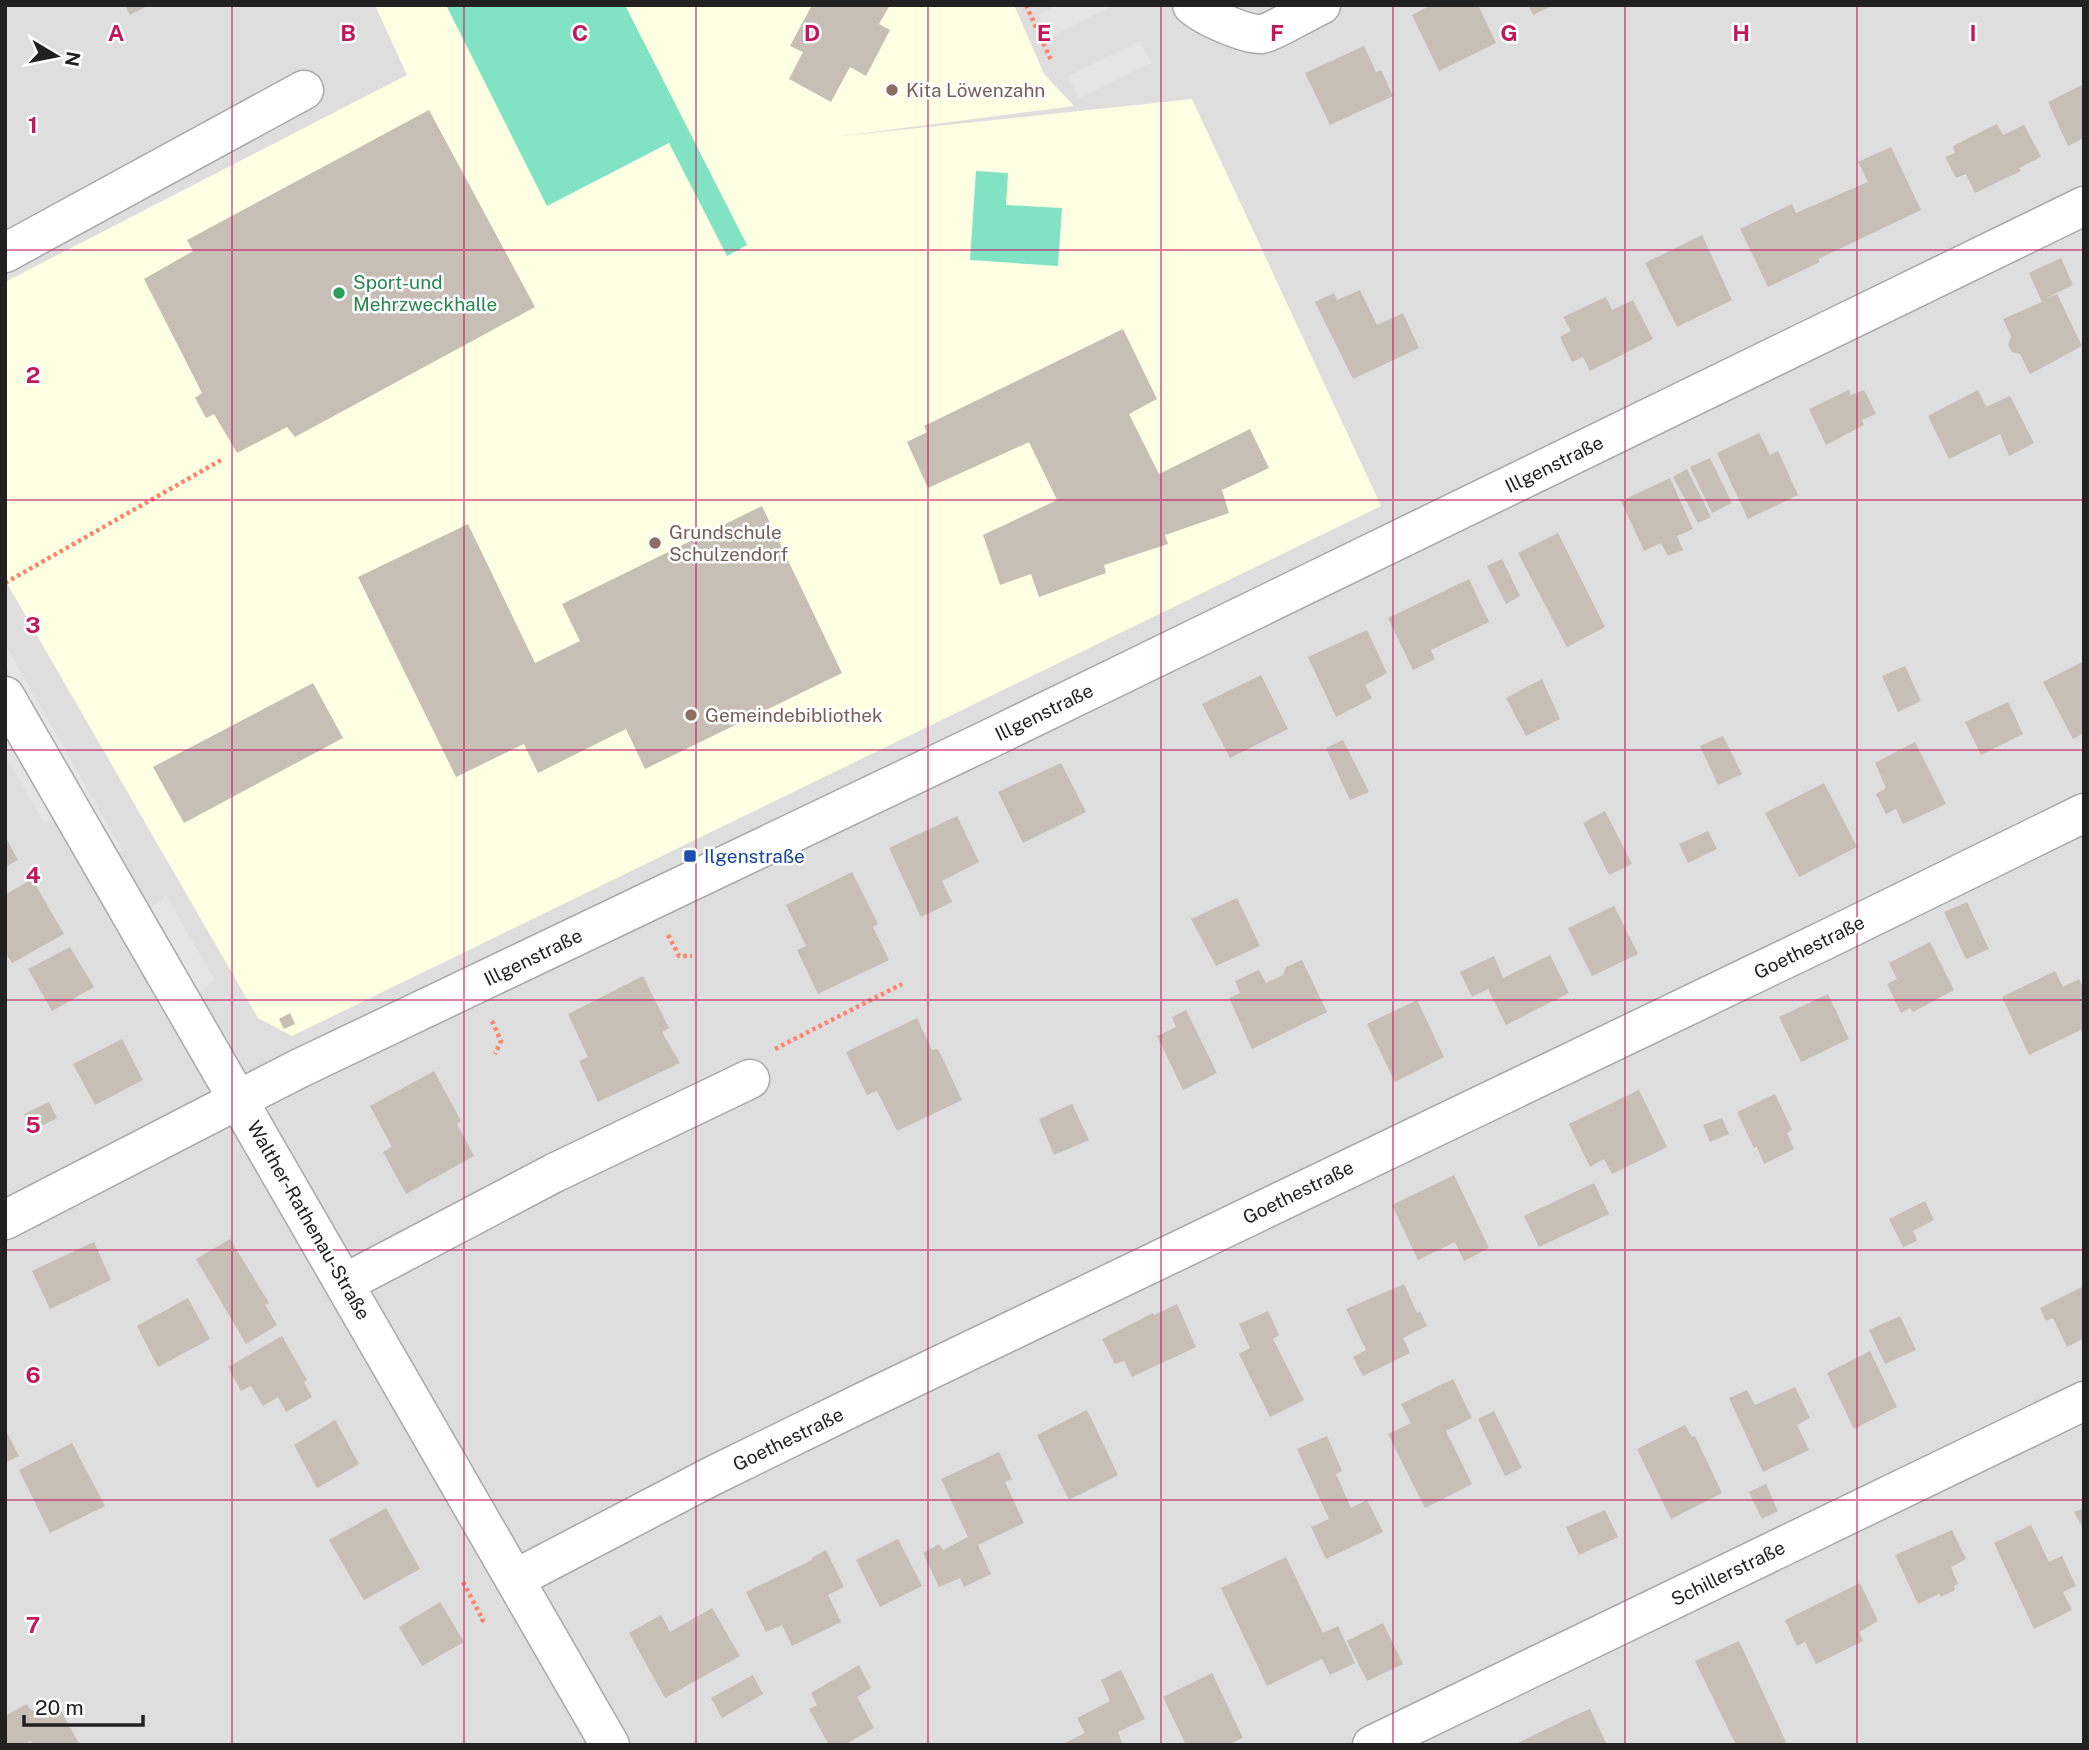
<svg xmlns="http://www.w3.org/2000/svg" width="2089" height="1750" font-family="'Public Sans',sans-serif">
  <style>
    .residential { fill: #dfdede }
    .education { fill: #fdffe2 }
    .pitch { fill: #82e3c4 }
    .parking { fill: #e5e5e5 }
    .building { fill: #c7beb6 }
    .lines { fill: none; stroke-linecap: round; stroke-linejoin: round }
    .minor-casing { stroke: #a8a8a8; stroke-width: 41 }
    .path { stroke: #ff836a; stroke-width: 4.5; stroke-dasharray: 3.5 3.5; stroke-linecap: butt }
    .minor { stroke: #fff; stroke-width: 38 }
    .grid { fill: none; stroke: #c2185b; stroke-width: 2; stroke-opacity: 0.55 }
    .education-dot { fill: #8d6e63; stroke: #fff; stroke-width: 2.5 }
    .leisure-dot { fill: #2e9e5b; stroke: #fff; stroke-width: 2.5 }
    .transit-dot { fill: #1a4fb4; stroke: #fff; stroke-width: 2.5 }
    .labels { text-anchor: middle; stroke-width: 5; stroke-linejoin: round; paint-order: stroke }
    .education-label { font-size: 19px; fill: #785e54; stroke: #fff; text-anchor: start }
    .leisure-label { font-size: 19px; fill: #27864d; stroke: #fff; text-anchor: start }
    .street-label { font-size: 19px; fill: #212121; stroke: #fff }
    .transit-label { font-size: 19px; fill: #164399; stroke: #fff; text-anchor: start }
    .grid-label { font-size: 23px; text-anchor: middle; font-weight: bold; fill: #c2185b; stroke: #fff; stroke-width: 5; stroke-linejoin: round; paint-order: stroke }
  </style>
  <rect width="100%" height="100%" fill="#f1efe7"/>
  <rect class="residential" x="5" y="5" width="2079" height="1740"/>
  <path class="education" d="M375 5H1014L1044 74 1074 106 833 137 1192 99 1381 506 292 1036 258 1018 5 580V282L407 75Z"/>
  <g class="pitch">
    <path d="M446 5H625L747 245 727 256 669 143 547 206Z"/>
    <path d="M976 171 1008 173 1006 205 1062 208 1058 266 970 260Z"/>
  </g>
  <g class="parking">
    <path d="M1058 5H1114L1049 37 1038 15Z"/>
    <path d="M1140 41 1151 63 1079 99 1068 76Z"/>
    <path d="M5 644 123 851 114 856 5 666Z"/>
    <path d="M7 735 54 818 44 824 5 754Z"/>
    <path d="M166 895 214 979 195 998 146 913Z"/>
  </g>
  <g class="building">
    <path d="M125 5H149L130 15Z"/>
    <path d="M812 5H890L879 24 890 30 866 76 850 67 831 102 789 79 803 52 790 46Z"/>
    <path d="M1431 5H1478L1496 43 1439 71 1412 15Z"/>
    <path d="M1528 5H1554L1533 15Z"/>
    <path d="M1364 46 1376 72 1381 70 1393 96 1330 125 1305 73Z"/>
    <path d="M2084 84V138L2068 146 2048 102Z"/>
    <path d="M429 110 535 307 295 437 287 427 237 453 214 414 206 418 195 398 202 393 144 279 193 251 187 240Z"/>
    <path d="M1997 124 2003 135 2024 125 2041 157 2019 168 2021 171 1975 193 1966 174 1956 178 1945 157 1955 153 1953 146Z"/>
    <path d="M1891 147 1921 210 1818 259 1820 262 1768 287 1740 229 1792 204 1796 213 1868 182 1858 162Z"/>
    <path d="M1702 235 1732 300 1677 327 1645 263Z"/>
    <path d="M2061 258 2073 285 2044 299 2057 294 2082 346 2030 374 2020 354 2012 352 2008 345 2011 336 2003 319 2042 302 2029 273Z"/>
    <path d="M1360 290 1377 325 1403 313 1419 348 1353 379 1315 302 1334 293 1337 300Z"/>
    <path d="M1606 297 1612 310 1633 300 1653 339 1590 371 1583 357 1572 362 1560 337 1571 331 1563 317Z"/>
    <path d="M1123 329 1157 399 1129 414 1159 474 1250 429 1269 468 1222 490 1229 513 1165 535 1168 544 1104 565 1106 573 1039 597 1031 574 1000 585 983 535 1057 500 1029 442 928 488 907 442 927 432 924 426Z"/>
    <path d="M1849 390 1851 395 1864 390 1876 414 1862 420 1864 425 1826 445 1809 409Z"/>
    <path d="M1978 390 1986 407 2010 396 2034 443 2009 456 2000 434 1949 459 1928 416Z"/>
    <path d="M1759 433 1770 455 1778 451 1798 495 1748 519 1717 453Z"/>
    <path d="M1710 458 1732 503 1712 513 1690 467Z"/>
    <path d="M1687 469 1711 517 1698 523 1673 477Z"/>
    <path d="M1670 478 1693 529 1677 536 1683 550 1668 556 1661 543 1644 551 1621 501Z"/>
    <path d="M762 506 842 673 645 769 626 729 538 773 524 744 456 777 358 577 468 524 535 663 580 641 562 604Z"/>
    <path d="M1558 533 1605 627 1567 647 1518 553Z"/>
    <path d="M1502 559 1520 596 1506 604 1487 566Z"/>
    <path d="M1469 579 1489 622 1431 650 1435 659 1413 670 1388 618Z"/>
    <path d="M1367 630 1387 673 1365 685 1372 698 1336 717 1308 657Z"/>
    <path d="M2084 661V733L2073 739 2043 682Z"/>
    <path d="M1905 666 1921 701 1898 712 1882 676Z"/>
    <path d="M1261 675 1288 729 1230 758 1202 704Z"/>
    <path d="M1542 679 1560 719 1526 736 1506 698Z"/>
    <path d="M313 683 343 738 184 823 153 767Z"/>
    <path d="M2008 702 2023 734 1981 755 1965 722Z"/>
    <path d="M1723 736 1742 774 1718 785 1700 746Z"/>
    <path d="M1343 740 1369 792 1350 800 1326 748Z"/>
    <path d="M1915 742 1946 804 1903 824 1896 809 1886 814 1876 794 1886 788 1875 763Z"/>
    <path d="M1061 763 1086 812 1023 843 998 792Z"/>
    <path d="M1824 783 1857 847 1799 877 1765 813Z"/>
    <path d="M1605 811 1632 864 1609 875 1583 823Z"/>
    <path d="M957 816 979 862 942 881 952 902 921 917 889 848Z"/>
    <path d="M1708 831 1717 849 1688 863 1679 844Z"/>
    <path d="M7 840 18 860 5 867V841Z"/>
    <path d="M852 872 878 924 873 927 889 960 818 994 797 950 806 946 786 905Z"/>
    <path d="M32 879 64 934 12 963 5 952V895Z"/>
    <path d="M1237 898 1260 946 1216 966 1191 919Z"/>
    <path d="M1967 902 1989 949 1966 959 1944 912Z"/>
    <path d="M1614 906 1638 954 1592 976 1568 928Z"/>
    <path d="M1930 942 1954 990 1913 1012 1910 1008 1901 1013 1887 984 1897 979 1889 963Z"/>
    <path d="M70 947 94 987 52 1011 28 969Z"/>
    <path d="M1550 955 1569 993 1506 1025 1488 989 1472 997 1460 972 1494 956 1503 978Z"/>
    <path d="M1302 960 1327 1012 1252 1049 1229 998 1240 993 1235 981 1259 970 1266 983 1283 975 1286 967Z"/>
    <path d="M2055 971 2063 987 2079 979 2084 989V1032L2082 1033 2081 1030 2029 1055 2002 997Z"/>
    <path d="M643 976 669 1028 662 1032 680 1063 598 1102 579 1061 588 1057 568 1014Z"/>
    <path d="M1828 994 1849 1039 1801 1062 1779 1017Z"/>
    <path d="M1417 1000 1444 1057 1395 1082 1367 1024Z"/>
    <path d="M1186 1010 1217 1073 1183 1090 1157 1036 1176 1027 1172 1017Z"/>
    <path d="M290 1013 295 1024 284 1029 279 1019Z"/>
    <path d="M917 1018 932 1050 938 1049 962 1100 897 1131 877 1091 867 1095 846 1052Z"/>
    <path d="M122 1039 143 1080 95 1105 73 1064Z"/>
    <path d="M434 1071 461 1121 457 1124 474 1156 406 1194 383 1152 392 1147 370 1106Z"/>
    <path d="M1639 1090 1667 1147 1612 1174 1604 1159 1590 1167 1569 1124Z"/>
    <path d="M1775 1094 1792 1130 1787 1133 1794 1149 1764 1164 1757 1147 1754 1148 1737 1112Z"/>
    <path d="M49 1102 57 1118 32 1131 24 1114Z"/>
    <path d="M1072 1104 1089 1140 1054 1155 1039 1119Z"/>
    <path d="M1722 1118 1729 1134 1710 1142 1703 1125Z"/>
    <path d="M1454 1175 1489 1248 1464 1261 1455 1242 1418 1260 1392 1205Z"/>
    <path d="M1594 1183 1609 1214 1539 1247 1524 1216Z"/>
    <path d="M1925 1201 1934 1220 1913 1231 1917 1241 1903 1247 1889 1219Z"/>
    <path d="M230 1239 269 1303 265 1305 277 1325 246 1344 196 1259Z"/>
    <path d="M94 1242 111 1280 50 1309 32 1271Z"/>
    <path d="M1404 1284 1417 1313 1420 1311 1427 1326 1403 1338 1410 1353 1363 1376 1353 1357 1366 1350 1346 1309Z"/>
    <path d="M2084 1286V1338L2067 1347 2053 1318 2046 1321 2040 1308Z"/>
    <path d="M188 1298 210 1339 158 1367 137 1326Z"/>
    <path d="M1177 1304 1196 1347 1132 1377 1124 1361 1115 1364 1102 1339 1153 1313 1154 1315Z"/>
    <path d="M1268 1311 1279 1335 1273 1339 1304 1400 1270 1417 1239 1354 1250 1348 1239 1324Z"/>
    <path d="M1900 1316 1916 1350 1885 1364 1869 1330Z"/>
    <path d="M282 1336 307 1380 304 1382 312 1397 286 1412 278 1397 263 1406 251 1386 241 1391 228 1367Z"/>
    <path d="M1870 1351 1897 1407 1854 1429 1827 1373Z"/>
    <path d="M1453 1379 1472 1418 1446 1431 1472 1484 1425 1508 1388 1434 1411 1423 1401 1404Z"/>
    <path d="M1795 1387 1810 1418 1797 1425 1809 1450 1763 1472 1729 1398 1747 1390 1755 1405Z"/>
    <path d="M1087 1410 1118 1475 1069 1500 1037 1435Z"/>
    <path d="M1494 1411 1522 1468 1505 1476 1478 1419Z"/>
    <path d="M335 1420 359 1464 317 1488 294 1445Z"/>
    <path d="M1685 1425 1692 1437 1695 1436 1722 1493 1671 1519 1637 1449Z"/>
    <path d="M5 1429 19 1456 5 1463Z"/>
    <path d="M1327 1436 1342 1471 1336 1474 1351 1508 1367 1500 1383 1532 1326 1559 1311 1527 1329 1519 1297 1449Z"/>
    <path d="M72 1443 105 1506 50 1533 19 1470Z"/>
    <path d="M999 1452 1012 1479 1005 1482 1024 1523 978 1545 991 1574 964 1587 960 1578 939 1587 923 1553 939 1544 943 1550 968 1537 941 1479Z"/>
    <path d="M1766 1484 1778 1511 1762 1519 1749 1492Z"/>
    <path d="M386 1508 420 1569 364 1600 329 1540Z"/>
    <path d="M2084 1508V1530L2074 1512Z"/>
    <path d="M1605 1510 1618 1537 1579 1555 1566 1527Z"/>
    <path d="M2031 1525 2049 1562 2062 1556 2076 1586 2063 1592 2072 1610 2034 1629 1994 1543Z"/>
    <path d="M1952 1530 1966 1559 1951 1567 1958 1584 1954 1586 1955 1590 1941 1597 1939 1594 1918 1604 1895 1555Z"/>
    <path d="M898 1539 922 1586 880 1607 856 1560Z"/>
    <path d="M826 1550 844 1587 828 1595 841 1622 792 1646 782 1625 766 1632 746 1592 812 1560 811 1558Z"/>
    <path d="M1286 1557 1323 1633 1338 1626 1355 1663 1330 1675 1322 1659 1267 1686 1221 1588Z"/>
    <path d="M1860 1583 1878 1621 1859 1632 1863 1641 1816 1664 1805 1642 1797 1646 1785 1620Z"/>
    <path d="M440 1602 464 1642 422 1666 399 1627Z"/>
    <path d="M712 1608 740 1656 665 1698 629 1633 661 1615 670 1632Z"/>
    <path d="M1383 1623 1403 1664 1367 1681 1347 1641Z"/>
    <path d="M1739 1641 1786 1742 1781 1745H1736L1695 1661Z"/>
    <path d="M859 1665 871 1688 857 1697 874 1728 844 1745H829L809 1709 817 1705 811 1693Z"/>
    <path d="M1121 1670 1145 1719 1118 1732 1123 1745H1066L1065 1743 1085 1733 1077 1718 1110 1701 1101 1680Z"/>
    <path d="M1212 1673 1243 1738 1228 1745H1186L1163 1697Z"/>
    <path d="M753 1675 763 1694 722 1718 711 1698Z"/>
    <path d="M27 1704 30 1709 46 1717 60 1709 80 1745H33L31 1741 23 1745H5V1716Z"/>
    <path d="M1590 1709 1607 1745H1514L1571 1717Z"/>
  </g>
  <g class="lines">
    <g class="minor-casing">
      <g id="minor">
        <path d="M1192 5C1203 16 1246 35 1262 34 1270 33 1310 10 1321 5"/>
        <path d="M5 253 304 90"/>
        <path d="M5 696 610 1745"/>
        <path d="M5 1220 298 1069 989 739 2084 206"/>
        <path d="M345 1283 554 1173 750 1079"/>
        <path d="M515 1579 710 1477 865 1401 1825 940 2084 813"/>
        <path d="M1372 1745 2084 1401"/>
      </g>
    </g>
    <g class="path">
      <path d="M1026 5 1051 60"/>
      <path d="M5 583 223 459"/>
      <path d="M668 935 679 956H692"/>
      <path d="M492 1021 501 1041 495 1054"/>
      <path d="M775 1049 902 984"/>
      <path d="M463 1582 483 1620 479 1623"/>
    </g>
    <use href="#minor" class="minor"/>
  </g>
  <path class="grid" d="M232 5V1745M464 5V1745M696 5V1745M928 5V1745M1161 5V1745M1393 5V1745M1625 5V1745M1857 5V1745M5 250H2084M5 500H2084M5 750H2084M5 1000H2084M5 1250H2084M5 1500H2084"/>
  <g class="education-dot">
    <circle cx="892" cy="90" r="7"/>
    <circle cx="655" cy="543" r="7"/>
    <circle cx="691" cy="715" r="7"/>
  </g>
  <circle class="leisure-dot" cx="339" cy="293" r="7"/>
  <rect class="transit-dot" x="683" y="849" width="14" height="14" rx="3.5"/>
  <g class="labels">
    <g class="education-label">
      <text x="906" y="97">Kita Löwenzahn</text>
      <text x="669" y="539">Grundschule<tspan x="669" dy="22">Schulzendorf</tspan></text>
      <text x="705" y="722">Gemeindebibliothek</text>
    </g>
    <g class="leisure-label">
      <text x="353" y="289">Sport-und<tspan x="353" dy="22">Mehrzweckhalle</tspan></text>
    </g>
    <g class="street-label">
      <text transform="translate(1554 464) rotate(-26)" y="7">Illgenstraße</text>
      <text transform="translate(1044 712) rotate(-26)" y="7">Illgenstraße</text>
      <text transform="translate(1809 947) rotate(-26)" y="7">Goethestraße</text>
      <text transform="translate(533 957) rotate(-26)" y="7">Illgenstraße</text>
      <text transform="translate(1298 1192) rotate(-26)" y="7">Goethestraße</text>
      <text transform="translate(309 1220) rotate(60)" y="7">Walther-Rathenau-Straße</text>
      <text transform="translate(788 1439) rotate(-26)" y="7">Goethestraße</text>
      <text transform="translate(1728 1573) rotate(-26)" y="7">Schillerstraße</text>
    </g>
    <g class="transit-label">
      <text x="704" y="863">Ilgenstraße</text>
    </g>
  </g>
  <g class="grid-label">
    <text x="116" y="41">A</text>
    <text x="348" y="41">B</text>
    <text x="580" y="41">C</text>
    <text x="812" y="41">D</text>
    <text x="1044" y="41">E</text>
    <text x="1277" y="41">F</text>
    <text x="1509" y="41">G</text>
    <text x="1741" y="41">H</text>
    <text x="1973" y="41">I</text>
    <text x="33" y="133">1</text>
    <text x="33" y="383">2</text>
    <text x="33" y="633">3</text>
    <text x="33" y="883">4</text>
    <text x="33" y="1133">5</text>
    <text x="33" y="1383">6</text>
    <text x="33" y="1633">7</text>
  </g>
  <rect width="2089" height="1750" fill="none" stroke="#212121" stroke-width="14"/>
  <g transform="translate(56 56) rotate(100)" stroke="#ffffff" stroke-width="5" paint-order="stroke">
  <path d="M0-5L12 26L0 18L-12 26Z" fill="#212121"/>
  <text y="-10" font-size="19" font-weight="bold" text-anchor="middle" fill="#212121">N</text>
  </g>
  <path d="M24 1715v10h119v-10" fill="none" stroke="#212121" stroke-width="3.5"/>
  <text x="35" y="1715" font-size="21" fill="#212121" stroke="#ffffff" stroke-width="5" paint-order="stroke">20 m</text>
</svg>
